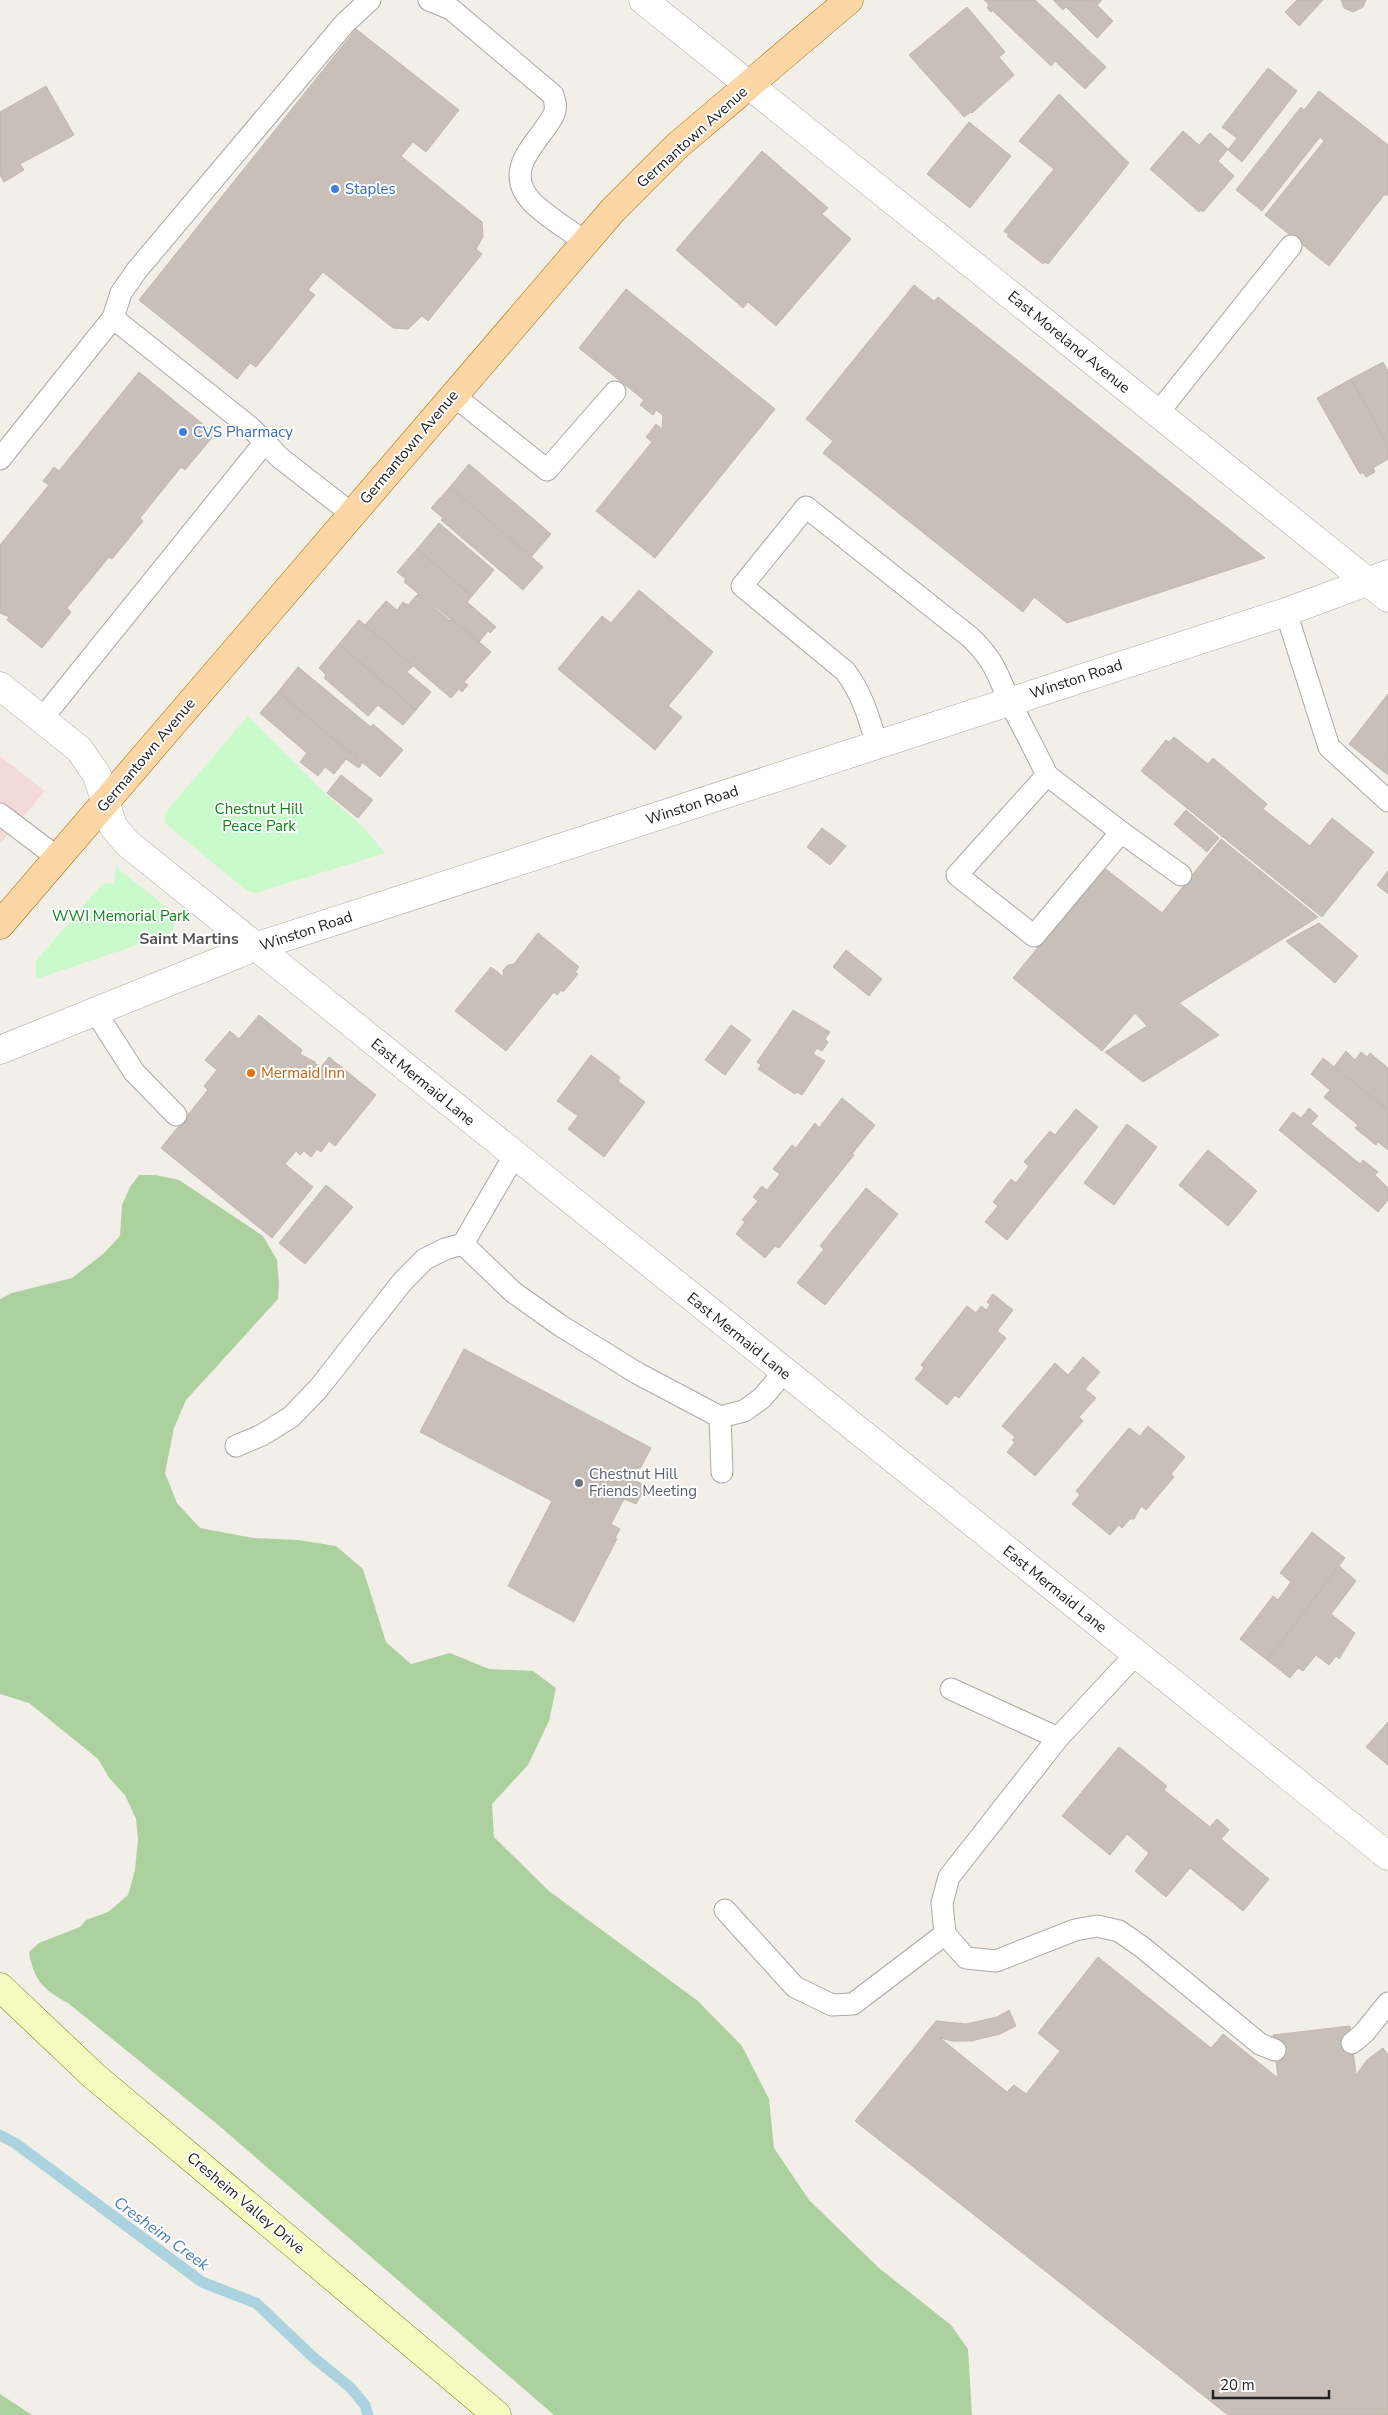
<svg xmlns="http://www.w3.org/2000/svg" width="1388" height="2415" font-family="'Nunito Sans',sans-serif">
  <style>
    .commercial { fill: #f2dad9 }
    .forest { fill: #add19e }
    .park { fill: #c8facc }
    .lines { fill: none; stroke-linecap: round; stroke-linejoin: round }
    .stream { stroke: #aad3df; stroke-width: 11 }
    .building { fill: #c7bfb8; stroke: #c4b6ab }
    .lane-casing { stroke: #a9a9a9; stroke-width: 23 }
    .street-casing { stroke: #a9a9a9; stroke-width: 29 }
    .secondary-casing { stroke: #707d05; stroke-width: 29 }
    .primary-casing { stroke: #a06b00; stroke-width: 29 }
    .lane { stroke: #fff; stroke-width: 21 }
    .street { stroke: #fff; stroke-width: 28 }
    .secondary { stroke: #f7fabf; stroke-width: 28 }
    .primary { stroke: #fcd6a4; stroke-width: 28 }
    .shop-dot { fill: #3f7fe0; stroke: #fff; stroke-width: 2 }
    .food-dot { fill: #e8710a; stroke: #fff; stroke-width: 2 }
    .worship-dot { fill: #6b7280; stroke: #fff; stroke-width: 2 }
    .labels { text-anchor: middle; stroke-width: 4; stroke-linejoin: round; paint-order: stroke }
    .street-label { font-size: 15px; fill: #222; stroke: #fff }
    .shop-label { font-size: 15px; fill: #366cbe; stroke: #fff; text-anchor: start }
    .park-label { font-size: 15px; fill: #0c8416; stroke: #fff }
    .food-label { font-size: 15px; fill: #c56008; stroke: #fff; text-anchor: start }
    .worship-label { font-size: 15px; fill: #5b616d; stroke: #fff; text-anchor: start }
    .neighbourhood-label { font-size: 16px; font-weight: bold; fill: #555; stroke: #fff }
    .water-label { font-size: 16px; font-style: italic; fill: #4a7aab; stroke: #fff }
  </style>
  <rect width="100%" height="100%" fill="#f2efe9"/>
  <path class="commercial" d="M0 756 45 791 0 844Z"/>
  <g class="forest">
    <path d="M139 1175H155L179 1180 263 1236 277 1260 279 1284 278 1299 186 1400 174 1428 165 1473 177 1503 200 1528 253 1538 298 1540 336 1546 363 1569 386 1642 411 1664 450 1653 489 1669 533 1671 556 1688 549 1721 528 1765 492 1804 494 1837 549 1891 698 2001 742 2046 769 2099 774 2148 809 2200 879 2268 951 2325 968 2349 972 2415H554L217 2124 68 2003C42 1989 34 1980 29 1952L39 1943 80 1927 86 1920 108 1912 128 1895 135 1870 138 1839 136 1819 125 1795 110 1779 98 1759 29 1703 0 1694V1299L12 1293 72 1278 103 1254 120 1236 122 1205 130 1187Z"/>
    <path d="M0 2394 32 2415H0Z"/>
  </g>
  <g class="park">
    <path d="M248 716 327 795 366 830 385 853 256 893 247 891 165 823V813Z"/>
    <path d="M116 867 171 911C176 920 176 926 170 934L36 979V961L102 884 114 883Z"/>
  </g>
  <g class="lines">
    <path class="stream" d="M0 2135 15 2143 202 2282 256 2303 314 2358 350 2387 365 2405 368 2415"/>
  </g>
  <g class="building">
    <path d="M984 0H1035L1106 67 1085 89 1055 61 1051 66 992 10 991 12 987 8 989 5Z"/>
    <path d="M1053 0H1092L1113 21 1097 38 1066 7 1063 10Z"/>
    <path d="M1092 0H1102L1097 5Z"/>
    <path d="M1297 0H1323L1299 26 1285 12Z"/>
    <path d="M1341 0H1366L1363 7 1353 12 1344 8Z"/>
    <path d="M967 7 1005 52 999 57 1014 75 972 113 971 112 964 117 909 55Z"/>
    <path d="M356 29 459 110 426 152 413 142 401 156 482 222 483 237 476 249 482 254 428 321 422 316 408 329 393 328 323 272 308 290 315 295 256 367 250 363 237 379 139 300Z"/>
    <path d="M1268 68 1297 91 1242 162 1228 150 1237 138 1222 127Z"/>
    <path d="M46 86 74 135 20 164 24 170 4 182 0 175V112Z"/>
    <path d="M1319 91 1388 145V195H1384L1329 266 1265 215 1324 141 1320 137 1262 211 1236 190 1301 107 1304 110Z"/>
    <path d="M1059 94 1129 163 1048 264 1045 262 1043 264 1007 236 1009 235 1004 231 1054 169 1019 141Z"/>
    <path d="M969 122 1011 156 970 208 927 174Z"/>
    <path d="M1183 131 1199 145 1210 133 1228 149 1218 161 1234 176 1203 212 1201 210 1199 212 1150 169Z"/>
    <path d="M762 151 828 208 822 214 851 239 776 326 748 302 743 308 676 250Z"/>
    <path d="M914 285 934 301 938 297 1265 558 1067 623 1034 597 1023 612 823 453 833 441 806 419Z"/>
    <path d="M626 289 775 409 655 558 596 511 652 442 646 437 656 424 662 429 663 415 656 410 653 415 640 405 644 400 579 348Z"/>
    <path d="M1383 362 1388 371V446L1351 379Z"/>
    <path d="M139 372 215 434 185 470 181 467 140 518 143 521 112 559 109 557 67 608 71 612 42 648 7 620 9 617 0 613V545L49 485 43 481 54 467 59 471Z"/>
    <path d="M1351 379 1388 446V459L1373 468 1375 472 1366 477 1363 472 1360 474 1317 398Z"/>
    <path d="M469 464 551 534 531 557 450 487Z"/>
    <path d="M450 487 543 567 523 590 441 520 443 518 431 508Z"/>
    <path d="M439 523 494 570 472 596 417 549Z"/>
    <path d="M417 549 472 596 467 602 496 627 490 633 488 631 479 642 404 582 406 579 397 572Z"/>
    <path d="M639 590 713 652 668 706 682 717 655 750 558 669 602 616 611 623Z"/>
    <path d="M418 594 450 621 452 619 491 652 464 682 468 685 462 692 459 689 451 698 365 625 386 601 397 610 403 602 408 605Z"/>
    <path d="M359 620 413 666 407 672 431 692 416 710 339 644Z"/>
    <path d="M339 644 416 710 403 725 378 705 368 716 324 678 326 675 319 668Z"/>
    <path d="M298 667 371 727 373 724 403 750 380 777 278 692Z"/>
    <path d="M278 692 362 763 359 768 346 759 334 774 325 767 318 776 300 762 307 753 260 713Z"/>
    <path d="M1388 694V755L1378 767 1349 744Z"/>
    <path d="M1174 737 1208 764 1213 758 1267 804 1263 809 1310 846 1332 818 1374 852 1322 917 1141 771 1166 740 1169 742Z"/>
    <path d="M1388 755V775L1378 767Z"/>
    <path d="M341 775 373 800 358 818 327 793Z"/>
    <path d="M1186 810 1219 838 1207 852 1174 824Z"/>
    <path d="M822 828 846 846 830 865 807 847Z"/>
    <path d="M1221 839 1318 917 1179 1003 1219 1035 1143 1082 1105 1052 1147 1026 1135 1013 1102 1051 1013 978 1103 867 1162 913Z"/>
    <path d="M1388 871V894L1377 885Z"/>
    <path d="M1319 923 1358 956 1335 983 1286 941Z"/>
    <path d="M538 933 579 967 575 972 578 974 563 992 561 990 557 995 554 992 506 1051 455 1011 491 967 504 977 503 970 508 965 514 964Z"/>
    <path d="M846 950 882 979 869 996 833 967Z"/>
    <path d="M793 1010 830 1032 825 1039 828 1042 822 1051 817 1048 813 1054 825 1061 802 1095 797 1092 795 1094 758 1069 761 1065 757 1062Z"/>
    <path d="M259 1015 302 1050 300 1054 315 1062 316 1066 317 1064 321 1067 329 1057 376 1095 335 1146 329 1141 321 1152 317 1149 311 1157 304 1151 300 1155 296 1151 285 1164 313 1187 272 1238 161 1148 208 1090 204 1086 217 1070 205 1060 230 1031 239 1039Z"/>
    <path d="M731 1025 751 1040 725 1075 705 1060Z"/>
    <path d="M1346 1051 1355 1060 1361 1052 1367 1057 1370 1053 1388 1068V1110L1334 1067Z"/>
    <path d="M591 1055 620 1077 618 1081 645 1102 604 1157 568 1129 578 1116 557 1101Z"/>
    <path d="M1323 1058 1388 1110V1150L1378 1142 1376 1145 1355 1128 1358 1125 1324 1097 1330 1090 1311 1074Z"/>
    <path d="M842 1098 875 1125 852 1154 854 1155 779 1248 775 1246 765 1258 736 1234 745 1222 742 1220 758 1201 753 1197 762 1186 767 1190 780 1174 773 1169 792 1145 796 1148 815 1123 819 1128Z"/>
    <path d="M1309 1108 1318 1116 1311 1124 1360 1164 1363 1160 1378 1172 1375 1175 1388 1188V1200L1378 1212 1279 1130 1293 1112 1301 1118Z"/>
    <path d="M1076 1109 1098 1127 1007 1240 985 1222 998 1206 993 1202 1011 1179 1016 1183 1029 1166 1024 1162 1050 1131 1055 1135Z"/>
    <path d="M1127 1124 1157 1147 1114 1205 1084 1183Z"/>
    <path d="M1208 1150 1257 1191 1228 1226 1179 1185Z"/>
    <path d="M326 1185 353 1207 305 1264 279 1243Z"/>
    <path d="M866 1188 898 1214 825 1305 797 1283 824 1249 820 1246Z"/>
    <path d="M993 1294 1013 1310 997 1331 1006 1338 959 1398 955 1395 947 1405 915 1379 924 1368 921 1365 967 1306 976 1313 981 1306 986 1310 990 1305 987 1302Z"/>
    <path d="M464 1349 651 1448 634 1480 646 1486 636 1504 624 1499 611 1524 620 1529 615 1538 617 1539 574 1622 508 1586 552 1501 420 1432Z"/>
    <path d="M1083 1357 1100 1372 1085 1389 1096 1398 1079 1417 1083 1421 1035 1476 1007 1452 1015 1442 1012 1440 1015 1437 1002 1426 1055 1363 1068 1375Z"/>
    <path d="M1148 1426 1185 1457 1171 1474 1174 1477 1146 1510 1141 1506 1134 1519H1130L1122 1528 1119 1525 1110 1535 1072 1504 1080 1495 1076 1491 1129 1428 1140 1436Z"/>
    <path d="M1312 1532 1345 1558 1267 1660 1240 1639 1273 1596 1278 1600 1291 1582 1280 1573Z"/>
    <path d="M1339 1566 1356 1581 1331 1614 1355 1633 1339 1659 1336 1656 1329 1665 1316 1655 1303 1671 1298 1668 1290 1678 1267 1660Z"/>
    <path d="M1388 1722V1765L1366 1747Z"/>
    <path d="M1119 1747 1167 1786 1164 1790 1210 1827 1217 1819 1229 1830 1221 1839 1269 1879 1243 1911 1190 1868 1166 1897 1135 1871 1149 1853 1127 1834 1110 1855 1062 1816Z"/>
    <path d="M1098 1957 1211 2048 1223 2034 1278 2078 1273 2035 1350 2026 1356 2075 1367 2060 1383 2048 1388 2055V2415H1228L855 2121 936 2021 966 2024 997 2017 1009 2010 1016 2026 1000 2034 971 2041H952L940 2038 1007 2092 1014 2085 1026 2094 1060 2051 1038 2033Z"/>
  </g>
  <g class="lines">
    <g class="lane-casing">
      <g id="lane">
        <path d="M429 0 451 9 553 95C555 101 557 107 554 114 541 141 500 168 532 202 547 217 568 229 585 242"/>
        <path d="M113 318 121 293 137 270 345 23 370 0"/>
        <path d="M453 395 547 470 615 392"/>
        <path d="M1158 413 1291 246"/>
        <path d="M0 459 113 318 251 428 265 442"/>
        <path d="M1286 612 1329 747 1388 801"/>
        <path d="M41 720 265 442 279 457 352 514"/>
        <path d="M877 745C869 718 862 693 845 671L742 586 806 507 970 637C995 661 996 672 1010 702 1022 726 1035 750 1047 775"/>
        <path d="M1047 775 1121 832 1034 936 957 875Z"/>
        <path d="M0 814 58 858"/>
        <path d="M1121 832 1181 875"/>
        <path d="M95 1011 134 1072 176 1115"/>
        <path d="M463 1244 513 1292 561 1326 637 1373 720 1417 744 1411 762 1398 784 1372"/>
        <path d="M720 1417 722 1472"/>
        <path d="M236 1446 262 1435 291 1417 318 1389 403 1281 425 1259 445 1249 463 1244 514 1156"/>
        <path d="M951 1689 1058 1738 1136 1654"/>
        <path d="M1058 1738 949 1877 942 1903 945 1934 966 1958 996 1961 1075 1930 1097 1926 1119 1931 1142 1947 1260 2044 1275 2050"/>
        <path d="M725 1910 795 1987 832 2005 853 2004 945 1934"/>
        <path d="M1352 2043 1364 2033 1388 2003"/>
      </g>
    </g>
    <g class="street-casing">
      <g id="street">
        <path d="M643 0 1388 598"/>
        <path d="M0 686 79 749 97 775 113 826 127 843 1388 1856"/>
        <path d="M0 1050 255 947 1286 612 1388 574"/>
      </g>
    </g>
    <g class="secondary-casing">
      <path id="secondary" d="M0 1987 94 2076 497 2415"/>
    </g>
    <g class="primary-casing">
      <path id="primary" d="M0 925 613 210 677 146 849 0"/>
    </g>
    <use href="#lane" class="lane"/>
    <use href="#street" class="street"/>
    <use href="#secondary" class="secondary"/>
    <use href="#primary" class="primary"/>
  </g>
  <g class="shop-dot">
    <circle cx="335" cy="189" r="5"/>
    <circle cx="183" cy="432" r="5"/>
  </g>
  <circle class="food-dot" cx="251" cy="1073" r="5"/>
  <circle class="worship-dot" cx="579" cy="1483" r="5"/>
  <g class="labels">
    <g class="street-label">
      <text transform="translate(692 137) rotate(-42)" y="5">Germantown Avenue</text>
      <text transform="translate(1069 342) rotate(39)" y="5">East Moreland Avenue</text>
      <text transform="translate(409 447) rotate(-50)" y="5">Germantown Avenue</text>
      <text transform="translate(1076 679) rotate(-18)" y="5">Winston Road</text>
      <text transform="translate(146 755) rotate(-50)" y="5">Germantown Avenue</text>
      <text transform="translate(692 805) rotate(-18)" y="5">Winston Road</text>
      <text transform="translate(306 931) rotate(-18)" y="5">Winston Road</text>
      <text transform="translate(423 1082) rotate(39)" y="5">East Mermaid Lane</text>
      <text transform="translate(739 1336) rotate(39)" y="5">East Mermaid Lane</text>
      <text transform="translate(1055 1589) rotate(39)" y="5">East Mermaid Lane</text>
      <text transform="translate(246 2203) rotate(40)" y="5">Cresheim Valley Drive</text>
    </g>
    <g class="shop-label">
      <text x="345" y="194">Staples</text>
      <text x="193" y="437">CVS Pharmacy</text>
    </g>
    <g class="park-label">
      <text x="259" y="814">Chestnut Hill<tspan x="259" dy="17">Peace Park</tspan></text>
      <text x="121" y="921">WWI Memorial Park</text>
    </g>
    <g class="food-label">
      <text x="261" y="1078">Mermaid Inn</text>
    </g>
    <g class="worship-label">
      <text x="589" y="1479">Chestnut Hill<tspan x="589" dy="17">Friends Meeting</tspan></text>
    </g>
    <g class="neighbourhood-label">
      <text x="189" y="944">Saint Martins</text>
    </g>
    <g class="water-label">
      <text transform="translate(162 2233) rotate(36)" y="6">Cresheim Creek</text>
    </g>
  </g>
  <path d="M1213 2390v8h116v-8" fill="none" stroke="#222222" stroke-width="2.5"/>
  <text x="1220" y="2390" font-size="15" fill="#222222" stroke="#ffffff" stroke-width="4" paint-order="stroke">20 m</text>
</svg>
